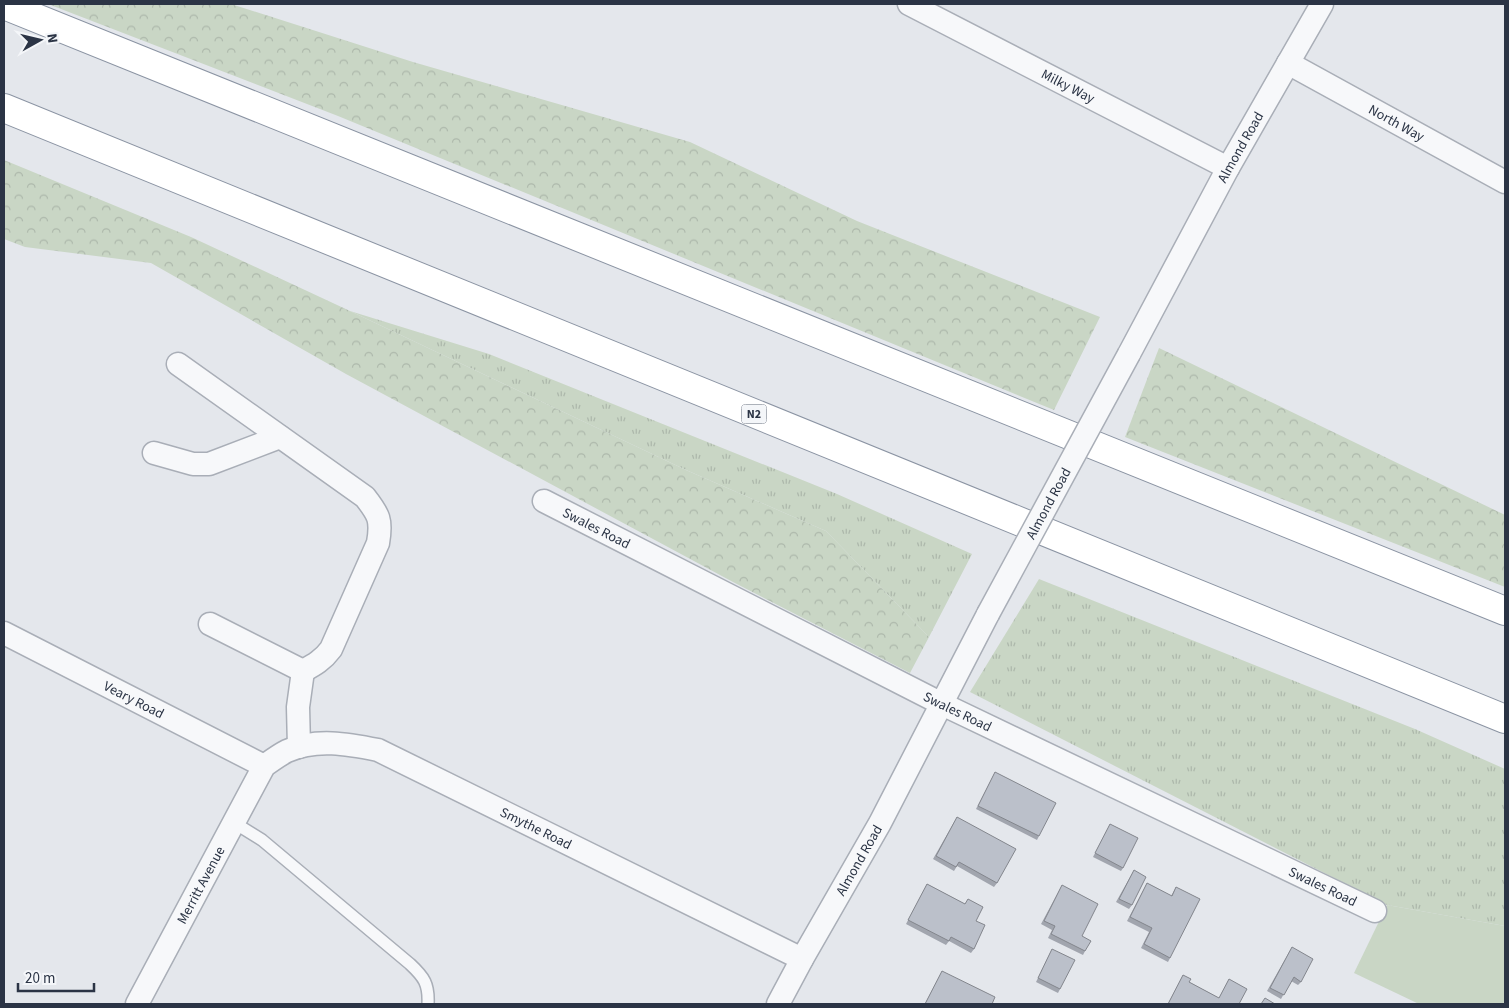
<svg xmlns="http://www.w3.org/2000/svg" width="1509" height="1008" font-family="'Source Sans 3',sans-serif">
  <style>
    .grass { fill: url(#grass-tufts) }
    .forest { fill: url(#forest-crowns) }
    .pitch { fill: #c9d6c5 }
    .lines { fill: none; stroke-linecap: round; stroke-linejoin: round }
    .lane-casing { stroke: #a9aeb7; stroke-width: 14 }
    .street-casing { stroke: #a9aeb7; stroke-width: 25 }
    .highway-casing { stroke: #8b94a3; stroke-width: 30 }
    .lane { stroke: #f7f8fa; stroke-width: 11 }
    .street { stroke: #f7f8fa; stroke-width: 22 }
    .highway { stroke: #fff; stroke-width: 28 }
    .street-bridge-casing { stroke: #a9aeb7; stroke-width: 25; stroke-linecap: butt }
    .street-bridge { stroke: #f7f8fa; stroke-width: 22 }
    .wall { fill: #a1a5ae }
    .building { fill: #bbc0ca; stroke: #83868d }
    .labels { text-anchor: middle; stroke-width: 4.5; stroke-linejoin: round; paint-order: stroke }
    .shield { fill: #f4f6f9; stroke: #676e7b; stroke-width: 1 }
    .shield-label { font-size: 12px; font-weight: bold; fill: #2b3445 }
    .street-label { font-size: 14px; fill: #2b3445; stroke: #f4f6f9 }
  </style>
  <defs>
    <pattern id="grass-tufts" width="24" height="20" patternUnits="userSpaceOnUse" patternTransform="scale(1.25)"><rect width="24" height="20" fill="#c9d6c5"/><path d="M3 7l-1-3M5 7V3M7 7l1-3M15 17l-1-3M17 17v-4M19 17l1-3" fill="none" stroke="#adb8ab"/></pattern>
    <pattern id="forest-crowns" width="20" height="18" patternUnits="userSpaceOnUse" patternTransform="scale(1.25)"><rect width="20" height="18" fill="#c9d6c5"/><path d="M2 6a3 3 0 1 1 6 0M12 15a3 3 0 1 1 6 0" fill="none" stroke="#adb8ab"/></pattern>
  </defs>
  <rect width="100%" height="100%" fill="#e4e7ec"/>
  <g class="grass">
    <path d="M350 311 489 354 837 494 972 554 929 637 826 531 686 470Z"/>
    <path d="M1039 579 1415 729 1505 769V926L1387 905 970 692Z"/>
  </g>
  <g class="forest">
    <path d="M48 4H231L413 62 690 142 857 221 1100 317 1054 410 338 116Z"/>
    <path d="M4 160 191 237 350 311 686 470 826 531 929 637 910 673 733 582 346 374 151 263 25 247 4 239Z"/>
    <path d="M1159 348 1505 515V587L1125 437Z"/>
  </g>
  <path class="pitch" d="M1387 905 1505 926V1004H1419L1354 973Z"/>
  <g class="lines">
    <g class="lane-casing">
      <path id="lane" d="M233 822 262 840 410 964C424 977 429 984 428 1004"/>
    </g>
    <g class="street-casing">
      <g id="street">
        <path id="s1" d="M909 4 1228 168"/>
        <path id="s2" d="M1288 63 1505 182"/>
        <path id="s3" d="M1129 354 1228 168 1322 4"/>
        <path d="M178 364 365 497C379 515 382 520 378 543L331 649C323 660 314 665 303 671"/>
        <path d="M154 453 193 464H209L280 437"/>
        <path id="s4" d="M544 501 942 704 1375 911"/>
        <path d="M210 624 303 671"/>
        <path id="s5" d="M4 633 264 766"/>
        <path d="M299 747 298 707 303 671"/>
        <path id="s6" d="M137 1004 264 766C271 761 279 755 287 751 316 738 348 744 378 750L802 959"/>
        <path id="s7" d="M778 1004 802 959 880 823 988 614"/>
      </g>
    </g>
    <g class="highway-casing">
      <g id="highway">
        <path d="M4 5 1505 611"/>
        <path d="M4 108 1505 719"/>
      </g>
    </g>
    <use href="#lane" class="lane"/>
    <use href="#street" class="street"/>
    <use href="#highway" class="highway"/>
    <g class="street-bridge-casing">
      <g id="street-bridge">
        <path id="s8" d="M988 614 1129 354"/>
      </g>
    </g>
    <use href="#street-bridge" class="street-bridge"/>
  </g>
  <g class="wall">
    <path d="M995 772 1039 836 1037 840 976 809Z"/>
    <path d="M957 817 997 883 994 887 957 866 954 871 933 859Z"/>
    <path d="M1110 824 1123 868 1121 871 1093 857Z"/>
    <path d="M1134 870 1132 905 1129 909 1116 902Z"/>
    <path d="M1147 883 1171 896 1176 887 1170 958 1168 962 1141 948 1149 932 1127 921Z"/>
    <path d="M927 884 965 904 968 899 976 921 974 949 971 953 949 941 946 945 906 924Z"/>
    <path d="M1062 885 1082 936 1085 951 1083 955 1048 938 1052 930 1041 924Z"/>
    <path d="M1292 947 1301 982 1298 985 1291 981 1281 999 1267 991Z"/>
    <path d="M1052 949 1060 989 1058 993 1036 982Z"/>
    <path d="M942 971 992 1004H925Z"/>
    <path d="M1183 975 1189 982 1219 998 1229 979 1239 1004H1168Z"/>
  </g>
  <g class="building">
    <path d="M995 772 1056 803 1039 836 978 806Z"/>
    <path d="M957 817 1016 849 997 883 959 862 956 867 936 856Z"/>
    <path d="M1110 824 1138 838 1123 868 1095 853Z"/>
    <path d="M1134 870 1146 877 1132 905 1119 899Z"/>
    <path d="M1147 883 1172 896 1176 887 1200 899 1170 958 1144 944 1152 928 1130 917Z"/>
    <path d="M927 884 965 904 968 899 983 907 976 921 985 925 974 949 951 937 949 941 908 920Z"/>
    <path d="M1062 885 1098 904 1082 936 1091 941 1085 951 1051 934 1055 926 1044 921Z"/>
    <path d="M1292 947 1313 959 1301 982 1294 977 1284 995 1270 988Z"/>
    <path d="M1052 949 1075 960 1060 989 1038 978Z"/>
    <path d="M942 971 995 997 992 1004H925Z"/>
    <path d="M1183 975 1191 979 1189 982 1219 998 1229 979 1247 989 1239 1004H1168Z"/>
    <path d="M1265 998 1275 1004H1261Z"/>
  </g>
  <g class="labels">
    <rect class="shield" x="741.5" y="404.5" width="25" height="19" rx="4"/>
    <g class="shield-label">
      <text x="754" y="418">N2</text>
    </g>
    <g class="street-label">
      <text dy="5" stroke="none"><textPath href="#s1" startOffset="179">Milky Way</textPath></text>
      <text dy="5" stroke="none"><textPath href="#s2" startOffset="124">North Way</textPath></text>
      <text dy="5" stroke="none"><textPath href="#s3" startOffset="235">Almond Road</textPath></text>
      <text dy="5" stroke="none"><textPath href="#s8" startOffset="126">Almond Road</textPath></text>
      <text dy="5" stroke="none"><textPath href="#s4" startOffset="59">Swales Road</textPath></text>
      <text dy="5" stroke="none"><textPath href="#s5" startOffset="146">Veary Road</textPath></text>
      <text dy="5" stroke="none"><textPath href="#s4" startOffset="464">Swales Road</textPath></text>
      <text dy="5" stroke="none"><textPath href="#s6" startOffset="566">Smythe Road</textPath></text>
      <text dy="5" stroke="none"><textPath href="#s7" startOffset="165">Almond Road</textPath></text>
      <text dy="5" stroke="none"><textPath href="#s6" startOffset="135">Merritt Avenue</textPath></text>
      <text dy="5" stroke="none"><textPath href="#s4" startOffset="869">Swales Road</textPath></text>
    </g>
  </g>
  <rect width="1509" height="1008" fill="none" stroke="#2b3445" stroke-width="10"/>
  <g transform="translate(40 40) rotate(82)" stroke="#f4f6f9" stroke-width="4" paint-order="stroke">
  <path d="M0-4L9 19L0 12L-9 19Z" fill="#2b3445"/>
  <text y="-8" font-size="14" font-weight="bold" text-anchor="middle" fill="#2b3445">N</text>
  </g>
  <path d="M18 983v8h76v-8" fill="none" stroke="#2b3445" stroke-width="2.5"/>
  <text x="25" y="983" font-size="15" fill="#2b3445" stroke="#f4f6f9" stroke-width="4" paint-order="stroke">20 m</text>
</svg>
